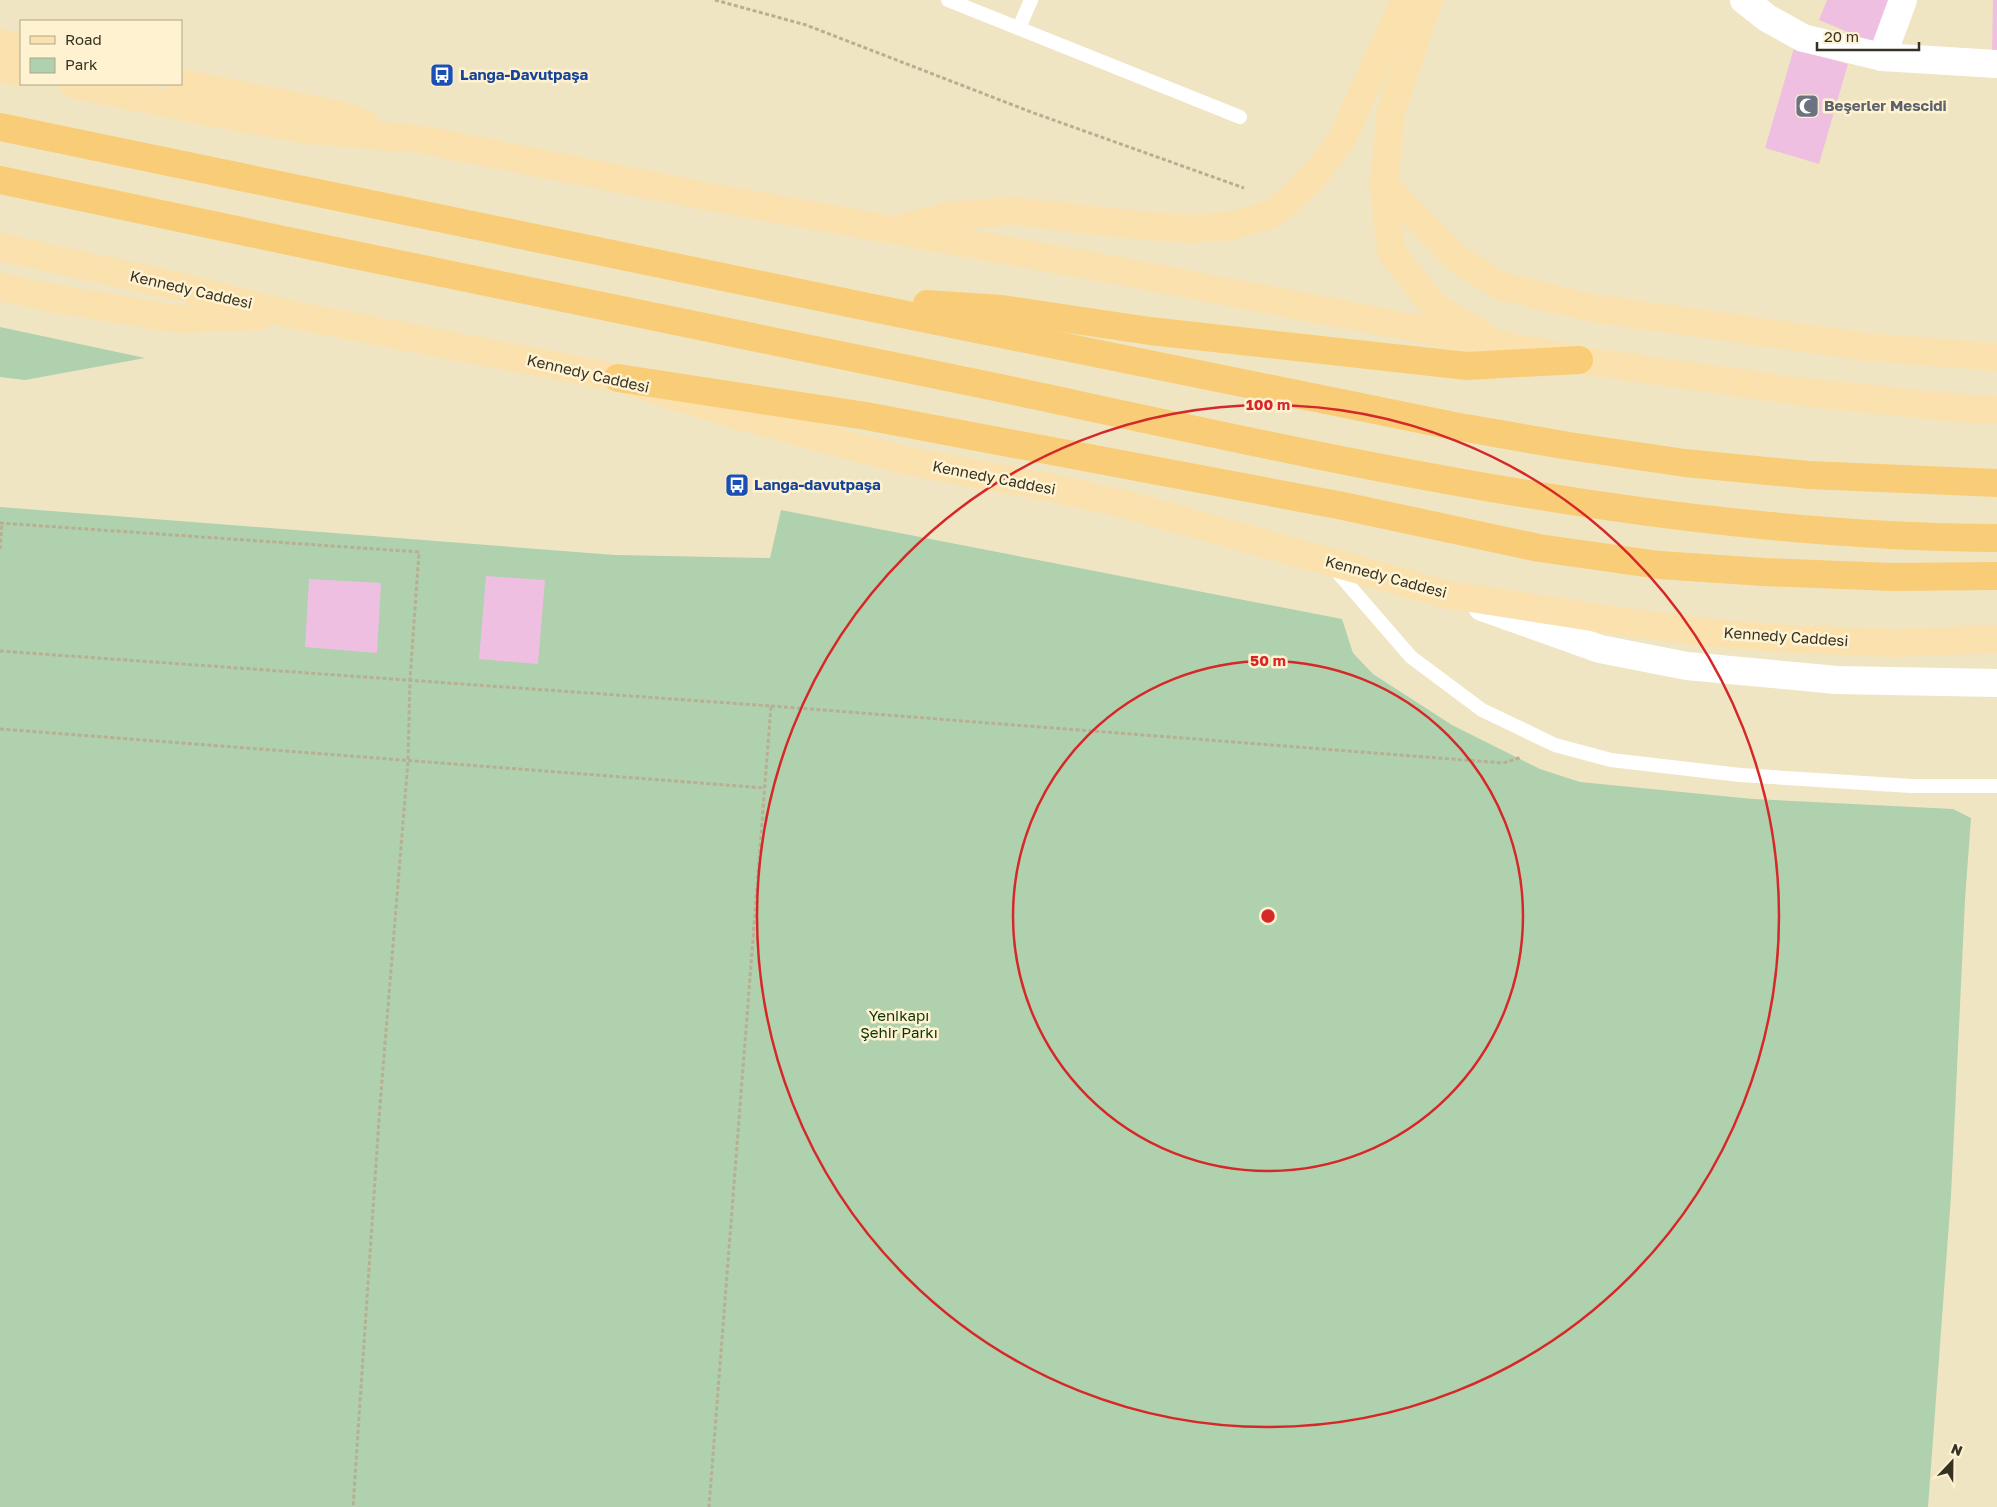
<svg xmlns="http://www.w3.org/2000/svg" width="1997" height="1507" font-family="'Golos Text',sans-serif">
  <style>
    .green { fill: #afd1ad }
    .building { fill: #efbfe2 }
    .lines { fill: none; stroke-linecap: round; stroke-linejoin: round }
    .path { stroke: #b8af93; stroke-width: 3; stroke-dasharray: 4 2.5; stroke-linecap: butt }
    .lane { stroke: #fff; stroke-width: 14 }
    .street { stroke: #fff; stroke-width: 28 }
    .secondary { stroke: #fff; stroke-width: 28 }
    .primary { stroke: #fbe1ad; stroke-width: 28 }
    .highway { stroke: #f9cd77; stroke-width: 28 }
    .ring { fill: none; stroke: #d62828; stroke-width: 2.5 }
    .labels { text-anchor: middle; stroke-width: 5; stroke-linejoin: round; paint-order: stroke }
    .transit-label { font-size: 15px; font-weight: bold; fill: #164399; stroke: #fef2d0; text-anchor: start }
    .worship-label { font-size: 15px; font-weight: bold; fill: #5b616d; stroke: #fef2d0; text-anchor: start }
    .street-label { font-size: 15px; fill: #353123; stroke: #fef2d0 }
    .park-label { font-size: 15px; fill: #0b350c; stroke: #fef2d0 }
    .centre { fill: #d62828; stroke: #fef2d0; stroke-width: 2.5 }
    .ring-label { font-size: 15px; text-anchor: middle; font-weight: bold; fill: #d62828; stroke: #fef2d0; stroke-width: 5; stroke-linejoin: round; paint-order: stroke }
  </style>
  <rect width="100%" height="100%" fill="#f0e5c3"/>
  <g class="green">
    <path d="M0 327 145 358 25 380 0 377Z"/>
    <path d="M0 507 615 555 770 558 781 510 1342 619 1353 653 1373 674 1452 725 1540 769 1580 782 1753 799 1953 809 1971 818 1965 900 1951 1196 1928 1507H0Z"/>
  </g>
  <g class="building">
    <path d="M1827 0H1892L1874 43 1819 20Z"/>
    <path d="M1993 0H1997V52H1992Z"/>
    <path d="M1794 48 1848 64 1819 164 1765 148Z"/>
    <path d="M486 576 545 580 538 664 479 659Z"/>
    <path d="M309 579 381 583 377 653 305 647Z"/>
  </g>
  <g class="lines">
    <g class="path">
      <path d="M715 0 806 25 1031 112 1244 188"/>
      <path d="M0 523 419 552 410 679 408 761 380 1105 353 1507"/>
      <path d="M0 549 2 523"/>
      <path d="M0 651 771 706 709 1507"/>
      <path d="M771 706 1503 763 1522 757"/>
      <path d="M0 729 764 788"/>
    </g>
    <g class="lane">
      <path d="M948 0 1240 117"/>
      <path d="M1019 28 1031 0"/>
      <path d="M1333 567 1411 657 1482 710 1555 745 1611 760 1740 775 1911 786H1997"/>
    </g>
    <g class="street">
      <path d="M1882 57 1903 0"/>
      <path d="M1482 607 1600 649 1687 666 1837 680 1997 683"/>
    </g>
    <path class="secondary" d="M1744 0 1767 18 1803 38 1882 57 1997 64"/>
    <g class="primary">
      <path d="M1429 0 1391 111 1384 181 1387 218 1392 253 1434 306 1481 334"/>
      <path d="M0 43 21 48"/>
      <path d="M0 68 21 73"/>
      <path d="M181 83 336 114 364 123"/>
      <path d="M73 84 208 112 307 130 419 139 721 199 1115 270 1579 360 1803 392 1968 409 1997 410"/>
      <path d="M1385 186 1456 258 1500 286 1592 308 1867 347 1997 357"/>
      <path d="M903 227 949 216 1015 211 1108 222 1187 229 1230 226 1272 214 1286 203 1314 176 1342 139 1405 0"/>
      <path d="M0 247 182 287 294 315 618 378 729 413 903 460 1062 490 1124 504 1445 594 1611 620 1711 633 1791 639 1894 643 1997 639"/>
      <path d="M0 287 63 300 178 319 260 316"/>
    </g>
    <g class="highway">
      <path d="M0 127 858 305 1454 426 1569 446 1685 463 1809 475 1997 483"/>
      <path d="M0 180C117 204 233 230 350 254 566 299 783 342 1000 388 1328 458 1659 536 1997 538"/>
      <path d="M927 304 1002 309 1150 331 1467 366 1579 360"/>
      <path d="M618 378 866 416 1343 506 1539 548 1659 565 1764 572 1893 577 1997 576"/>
    </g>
  </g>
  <g class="ring">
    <circle cx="1268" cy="916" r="255"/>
    <circle cx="1268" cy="916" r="511"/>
  </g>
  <defs>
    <g id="bus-square" transform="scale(1.25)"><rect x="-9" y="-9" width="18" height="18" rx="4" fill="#1a4fb4" stroke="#fef2d0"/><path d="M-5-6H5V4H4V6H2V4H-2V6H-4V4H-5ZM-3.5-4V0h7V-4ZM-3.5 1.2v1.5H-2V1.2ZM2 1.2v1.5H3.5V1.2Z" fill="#fff"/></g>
    <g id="mosque-square" transform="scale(1.25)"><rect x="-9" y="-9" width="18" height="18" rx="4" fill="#6b7280" stroke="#fef2d0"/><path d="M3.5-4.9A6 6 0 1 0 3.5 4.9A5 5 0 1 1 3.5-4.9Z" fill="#fff"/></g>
  </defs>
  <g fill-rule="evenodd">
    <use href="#bus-square" x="442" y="75"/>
    <use href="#mosque-square" x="1807" y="106"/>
    <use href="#bus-square" x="737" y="485"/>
  </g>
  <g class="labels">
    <g class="transit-label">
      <text x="460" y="80">Langa-Davutpaşa</text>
      <text x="754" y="490">Langa-davutpaşa</text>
    </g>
    <g class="worship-label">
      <text x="1824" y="111">Beşerler Mescidi</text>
    </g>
    <g class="street-label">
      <text transform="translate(191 290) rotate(13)" y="5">Kennedy Caddesi</text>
      <text transform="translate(588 374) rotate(13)" y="5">Kennedy Caddesi</text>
      <text transform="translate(994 478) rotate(11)" y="5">Kennedy Caddesi</text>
      <text transform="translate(1386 577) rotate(15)" y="5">Kennedy Caddesi</text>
      <text transform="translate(1786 637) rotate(4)" y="5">Kennedy Caddesi</text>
    </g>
    <g class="park-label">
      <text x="899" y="1021">Yenikapı<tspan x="899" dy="17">Şehir Parkı</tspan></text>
    </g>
  </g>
  <circle cx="1268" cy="916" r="8" class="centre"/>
  <g class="ring-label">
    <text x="1268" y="410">100 m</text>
    <text x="1268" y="666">50 m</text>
  </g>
  <rect x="20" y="20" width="162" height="65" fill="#fef2d0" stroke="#aea58b"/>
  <rect x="30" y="36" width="25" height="8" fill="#fbe1ad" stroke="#aea58b"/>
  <text x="65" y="45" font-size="15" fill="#353123">Road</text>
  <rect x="30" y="58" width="25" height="15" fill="#afd1ad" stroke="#aea58b"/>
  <text x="65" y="70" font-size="15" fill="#353123">Park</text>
  <g transform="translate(1952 1462) rotate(22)" stroke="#fef2d0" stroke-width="4" paint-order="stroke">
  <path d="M0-4L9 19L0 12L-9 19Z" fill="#353123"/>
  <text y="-8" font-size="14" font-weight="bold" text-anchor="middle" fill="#353123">N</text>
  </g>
  <path d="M1817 42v8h102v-8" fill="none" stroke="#353123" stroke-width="2.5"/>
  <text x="1824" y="42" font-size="15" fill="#353123" stroke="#fef2d0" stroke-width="4" paint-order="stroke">20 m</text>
</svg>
